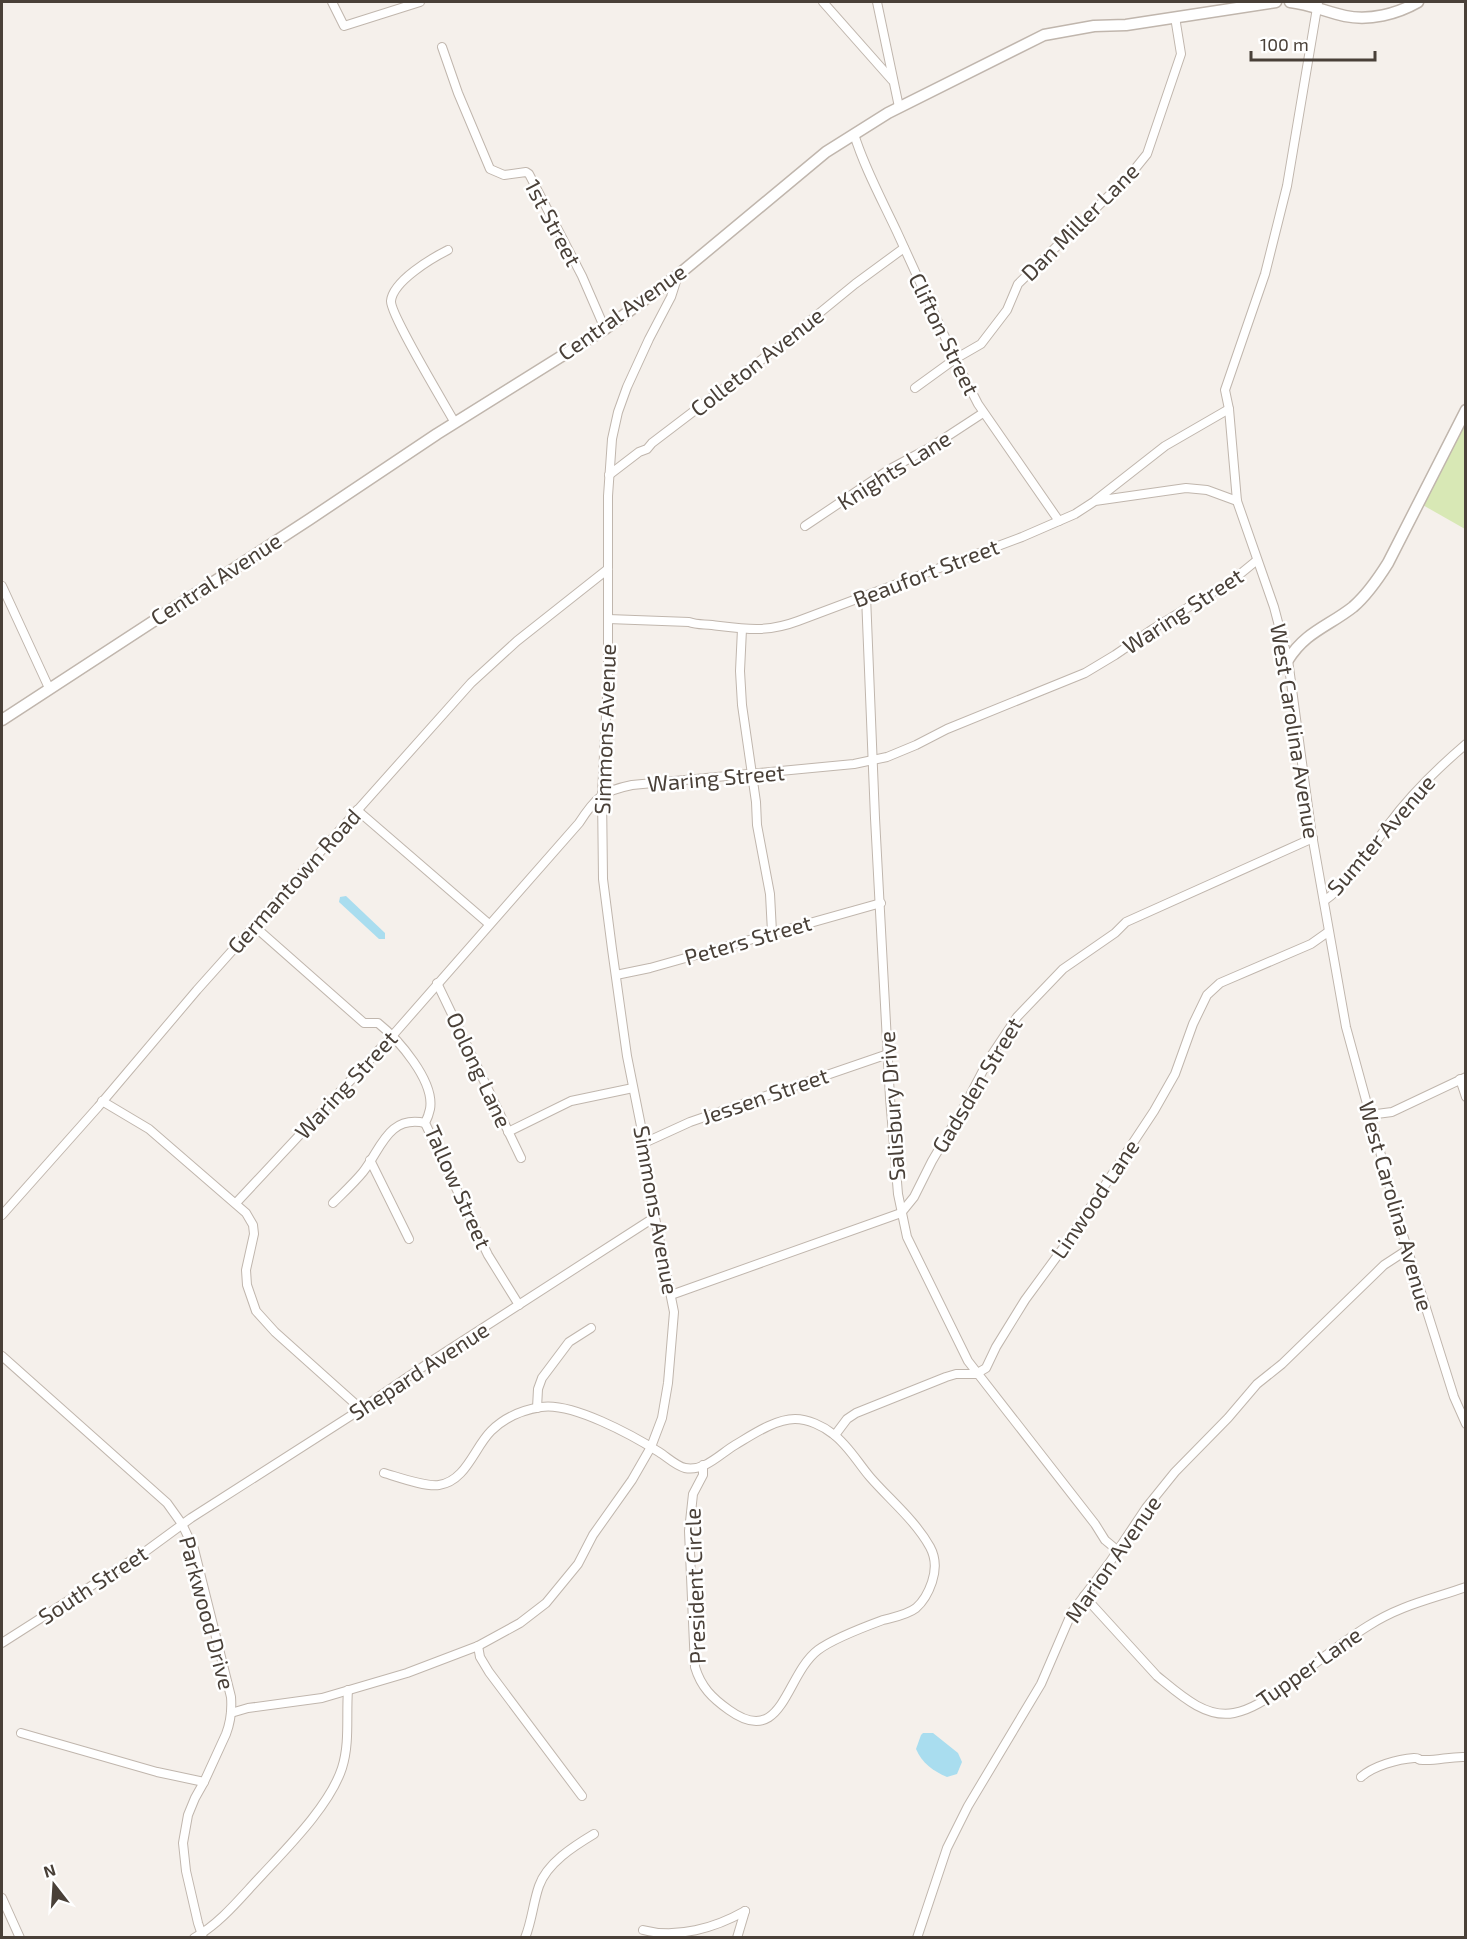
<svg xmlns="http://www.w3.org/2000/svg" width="1467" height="1939" font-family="'Exo 2',sans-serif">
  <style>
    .green { fill: #d8e8b5 }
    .water { fill: #a9ddef }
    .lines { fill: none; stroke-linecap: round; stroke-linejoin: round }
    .minor-casing { stroke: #c0b6ad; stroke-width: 10 }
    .tertiary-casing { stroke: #c0b6ad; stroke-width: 13 }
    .minor { stroke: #fff; stroke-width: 8 }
    .tertiary { stroke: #fff; stroke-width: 10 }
    .labels { text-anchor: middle; stroke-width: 5; stroke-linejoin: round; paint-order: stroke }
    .street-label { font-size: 22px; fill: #494038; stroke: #fff }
  </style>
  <rect width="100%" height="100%" fill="#f5f0eb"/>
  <path class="green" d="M1465 419V529L1421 504Z"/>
  <g class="water">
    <path d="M346 896 385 933V939H379L339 902 340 897Z"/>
    <path d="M923 1733H933L958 1753 962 1762 957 1774 947 1777C933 1771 922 1763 916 1749L921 1735Z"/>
  </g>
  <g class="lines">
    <g class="minor-casing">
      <g id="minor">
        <path d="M332 2 344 26 420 2"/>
        <path d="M823 2 892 80"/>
        <path d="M877 2 899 107"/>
        <path d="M1318 2 1287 186 1265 274 1225 390 1229 409 1237 501 1274 607 1288 660 1311 829 1346 1027 1402 1232 1454 1397 1466 1424"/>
        <path d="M442 47 458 93 490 169 504 175 526 172 529 174 582 276 605 329"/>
        <path d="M854 134C864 167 882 200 897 232L955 359 978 404 1059 521"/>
        <path d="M448 250C432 258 393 281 391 301 390 314 445 405 455 423"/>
        <path d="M915 388 955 359 981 344 1007 310 1018 284 1130 175 1147 154 1181 54 1175 17"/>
        <path d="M609 475 639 452 647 449 652 443 773 351 855 284 904 248"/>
        <path d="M1096 500 1165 446 1229 409"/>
        <path d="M805 526 890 469 931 447 983 413"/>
        <path d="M2 586 49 688"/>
        <path d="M866 596 875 818 890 1098 898 1194 907 1237 968 1361 1095 1524 1105 1540 1117 1550"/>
        <path d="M608 619 689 622C697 625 704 624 712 625 745 629 766 633 798 621L1022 537 1075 514 1095 501 1186 488 1207 490 1237 501"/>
        <path d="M742 629 740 671 742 705 756 802 757 825 770 894 772 932"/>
        <path d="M357 810 489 924"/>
        <path d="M1324 901C1351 882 1369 850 1389 824 1411 794 1438 768 1466 744"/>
        <path d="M254 926 364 1023H378C398 1039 435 1081 430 1109 429 1114 427 1119 425 1123L488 1255 519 1305"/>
        <path d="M616 975 650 968 881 903"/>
        <path d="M437 983 521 1158"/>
        <path d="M1460 1079 1466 1097"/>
        <path d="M102 1101 149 1129 246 1213 253 1225 254 1234 246 1270 247 1285 256 1311 275 1332 361 1409"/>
        <path d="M1369 1115 1392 1112 1466 1077"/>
        <path d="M508 1132 571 1101 633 1088"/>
        <path d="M644 1143 690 1122 888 1054"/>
        <path d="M370 1160 409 1239"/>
        <path d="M236 1203 393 1035 579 823C595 798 602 791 632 785L854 764 887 757 916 745 947 729 1085 673 1115 655 1153 629 1234 579 1256 561"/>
        <path d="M333 1203C343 1193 354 1183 363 1172 381 1149 388 1115 425 1123"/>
        <path d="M2 1215 98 1107 197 990 471 683 517 641 608 569"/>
        <path d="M671 1295 901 1213 914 1197 932 1161 965 1105 989 1059 1017 1017 1063 969 1115 933 1126 922 1313 838"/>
        <path d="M2 1356 167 1503 182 1524 194 1549 231 1697C232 1710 231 1721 226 1734L204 1782 195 1798 188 1815 183 1843 186 1871 198 1923 203 1938"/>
        <path d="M537 1408 538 1389 542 1378 569 1342 591 1328"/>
        <path d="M835 1435 847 1419 856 1413 946 1377 956 1374H976L986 1368 996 1347 1025 1300 1066 1244 1154 1111 1175 1074 1193 1024 1207 995 1220 983 1311 944 1328 932"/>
        <path d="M384 1473C398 1477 425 1487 439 1485 466 1481 474 1448 491 1431 504 1418 522 1410 541 1407 572 1402 632 1435 659 1452 667 1457 676 1466 685 1468 704 1472 720 1454 735 1445 752 1435 775 1419 795 1419 808 1419 823 1426 833 1434 848 1445 858 1463 870 1477 889 1499 915 1520 930 1547 936 1558 936 1570 932 1582 929 1591 924 1601 916 1608 907 1615 894 1617 883 1620 864 1627 834 1638 818 1650 785 1675 783 1749 729 1710 712 1698 701 1687 695 1667L689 1531 693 1494 703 1475V1465"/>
        <path d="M1084 1596 1157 1676C1178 1693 1205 1719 1234 1713 1254 1709 1269 1697 1286 1685 1313 1666 1339 1644 1368 1626 1401 1605 1429 1600 1466 1587"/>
        <path d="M2 1643 146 1551 191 1518 352 1415 430 1362 655 1217"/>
        <path d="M478 1646 480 1657 489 1672 582 1796"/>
        <path d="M231 1713 248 1708 322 1698 407 1673 478 1646 520 1623 546 1603 578 1564 593 1535 632 1480 651 1447 662 1418 668 1383 674 1312 651 1198 641 1126 627 1056 612 949 603 879 602 794 608 677V496L612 439 618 412 627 387 649 339 671 297 678 275"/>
        <path d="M21 1733 157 1772 204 1782"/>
        <path d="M1361 1777C1373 1766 1398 1759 1414 1758 1423 1758 1414 1760 1423 1760 1437 1761 1451 1756 1466 1757"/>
        <path d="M2 1898 20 1938"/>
        <path d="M643 1930C677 1939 715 1928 745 1911"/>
        <path d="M194 1938C221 1923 241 1897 262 1875 288 1847 330 1805 342 1768 350 1743 346 1716 348 1690"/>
        <path d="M525 1938C532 1921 533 1903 539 1886 547 1863 574 1846 594 1834"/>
        <path d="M737 1938 745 1911"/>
        <path d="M917 1938 947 1848 968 1806 1041 1684 1072 1612 1110 1562 1146 1508 1175 1472 1228 1418 1257 1384 1282 1364 1384 1265 1407 1250"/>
      </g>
    </g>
    <g class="tertiary-casing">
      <g id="tertiary">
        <path d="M1290 2C1309 4 1327 12 1345 16 1370 21 1397 14 1418 2"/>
        <path d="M1288 660C1305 632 1329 626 1353 607 1368 594 1378 579 1388 563L1466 410"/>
        <path d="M2 720 310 519 437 434 605 329 678 275 826 152 888 113 1044 35 1094 26 1126 25 1276 2"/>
      </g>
    </g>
    <use href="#minor" class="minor"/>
    <use href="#tertiary" class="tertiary"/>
  </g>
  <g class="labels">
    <g class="street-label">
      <text transform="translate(1080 222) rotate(-45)" y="8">Dan Miller Lane</text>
      <text transform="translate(553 223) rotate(62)" y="8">1st Street</text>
      <text transform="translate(622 312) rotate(-35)" y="8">Central Avenue</text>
      <text transform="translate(944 334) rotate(64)" y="8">Clifton Street</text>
      <text transform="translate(757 362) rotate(-38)" y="8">Colleton Avenue</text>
      <text transform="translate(894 470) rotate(-32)" y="8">Knights Lane</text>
      <text transform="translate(926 573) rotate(-21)" y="8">Beaufort Street</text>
      <text transform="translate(216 579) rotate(-33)" y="8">Central Avenue</text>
      <text transform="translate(1183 611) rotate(-33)" y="8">Waring Street</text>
      <text transform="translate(605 729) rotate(-88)" y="8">Simmons Avenue</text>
      <text transform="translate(1295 731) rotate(81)" y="8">West Carolina Avenue</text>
      <text transform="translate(716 778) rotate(-5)" y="8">Waring Street</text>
      <text transform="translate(1381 835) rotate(-49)" y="8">Sumter Avenue</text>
      <text transform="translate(294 881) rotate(-48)" y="8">Germantown Road</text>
      <text transform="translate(748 940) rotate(-16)" y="8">Peters Street</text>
      <text transform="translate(479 1070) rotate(65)" y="8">Oolong Lane</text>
      <text transform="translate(346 1085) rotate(-47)" y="8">Waring Street</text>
      <text transform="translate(977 1085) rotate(-59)" y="8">Gadsden Street</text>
      <text transform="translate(765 1096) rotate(-19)" y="8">Jessen Street</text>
      <text transform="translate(892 1106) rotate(-94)" y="8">Salisbury Drive</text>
      <text transform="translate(458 1187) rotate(66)" y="8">Tallow Street</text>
      <text transform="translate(1095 1199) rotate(-56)" y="8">Linwood Lane</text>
      <text transform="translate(1396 1206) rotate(74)" y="8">West Carolina Avenue</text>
      <text transform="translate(656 1210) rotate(80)" y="8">Simmons Avenue</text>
      <text transform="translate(419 1371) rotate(-33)" y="8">Shepard Avenue</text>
      <text transform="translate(1113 1559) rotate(-55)" y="8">Marion Avenue</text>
      <text transform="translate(93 1585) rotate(-33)" y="8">South Street</text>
      <text transform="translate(695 1586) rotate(-92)" y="8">President Circle</text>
      <text transform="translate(207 1613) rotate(75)" y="8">Parkwood Drive</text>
      <text transform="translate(1309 1667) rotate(-35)" y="8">Tupper Lane</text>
    </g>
  </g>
  <rect width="1467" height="1939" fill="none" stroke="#494038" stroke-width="6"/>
  <g transform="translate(54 1885) rotate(343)" stroke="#ffffff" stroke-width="4.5" paint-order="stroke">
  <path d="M0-4.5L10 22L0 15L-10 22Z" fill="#494038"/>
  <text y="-9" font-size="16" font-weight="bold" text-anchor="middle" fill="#494038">N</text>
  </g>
  <path d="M1251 51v9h124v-9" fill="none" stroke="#494038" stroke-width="3"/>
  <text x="1260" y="51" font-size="18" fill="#494038" stroke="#ffffff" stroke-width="4.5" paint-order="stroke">100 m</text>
</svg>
